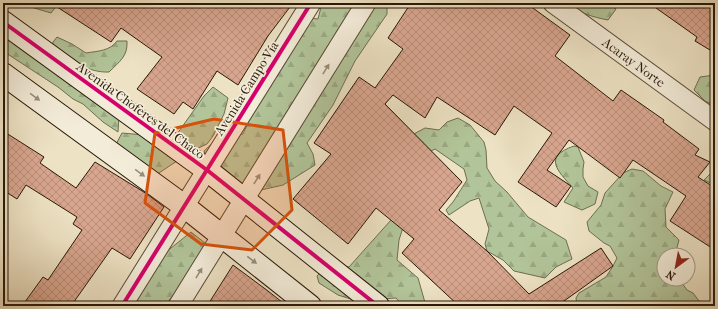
<svg xmlns="http://www.w3.org/2000/svg" width="718" height="309" font-family="'IM FELL French Canon',serif">
  <style>
    .forest { fill: url(#forest-firs); stroke: #6e6e50 }
    .building { fill: url(#building-cross-hatch); stroke: #291807 }
    .lines { fill: none; stroke-linecap: round; stroke-linejoin: round }
    .street-casing { stroke: #5a4a36; stroke-width: 21 }
    .secondary-casing { stroke: #291807; stroke-width: 24 }
    .street { stroke: #f3ecd9; stroke-width: 19 }
    .secondary { stroke: #f3ecd9; stroke-width: 22 }
    .cycleway-casing { stroke: #f3ecd9; stroke-width: 6 }
    .cycleway { stroke: #d6006c; stroke-width: 4 }
    .oneway { fill: #988d7a }
    .marked { fill: #d5520c; fill-opacity: 0.2; stroke: #d5520c; stroke-width: 3; stroke-linejoin: round }
    .labels { text-anchor: middle; stroke-width: 3.5; stroke-linejoin: round; paint-order: stroke }
    .street-label { font-size: 13px; fill: #291807; stroke: #f3ecd9 }
  </style>
  <defs>
    <pattern id="forest-firs" width="22" height="20" patternUnits="userSpaceOnUse"><rect width="22" height="20" fill="#b2c499"/><path d="M5 1l3.5 6h-7zM16 11l3.5 6h-7z" fill="#99a882"/></pattern>
    <pattern id="building-cross-hatch" width="8" height="8" patternUnits="userSpaceOnUse"><rect width="8" height="8" fill="#d8a58e"/><path d="M0 0l8 8M0 8l8-8" fill="none" stroke="#b98d79"/></pattern>
  </defs>
  <rect width="100%" height="100%" fill="#ede2c4"/>
  <filter id="stains"><feTurbulence type="fractalNoise" baseFrequency=".005" numOctaves="4"/><feColorMatrix values="0 0 0 0 .2 0 0 0 0 .09 0 0 0 0 .02 0 0 0 .5 -.17"/></filter>
  <radialGradient id="worn" r=".72"><stop offset=".6" stop-color="#630" stop-opacity="0"/><stop offset="1" stop-color="#630" stop-opacity=".3"/></radialGradient>
  <g class="forest">
    <path d="M27 3H57L58 4 51 13 31 7Z"/>
    <path d="M322 3H387V14L355 61 333 105 307 143 313 154 315 165 283 185 261 190 228 187 209 167 204 151 218 138 243 134 261 94 309 18 318 19Z"/>
    <path d="M563 3H606L616 9 608 20C592 17 577 12 563 3Z"/>
    <path d="M3 24 119 115 118 132 103 122 83 104 73 99 58 87 3 51Z"/>
    <path d="M57 37 72 44 86 53C98 51 110 51 117 41H127C128 56 120 61 109 72 89 73 70 60 53 51V42Z"/>
    <path d="M715 75V106L705 101 694 90 700 77Z"/>
    <path d="M213 87 228 98 224 114 213 136 207 144 192 151 159 173H150L115 146 122 133 144 135 164 147 177 134 204 96Z"/>
    <path d="M458 118 470 125 484 142 486 150 487 168 495 181 507 192 528 217 566 240 572 259 556 267 545 278 514 271 503 260 487 251 485 244 489 229 479 198 470 201 449 215 446 210 453 202 467 180 464 169 435 149 431 151 412 135 425 128 439 130 447 122Z"/>
    <path d="M574 146 578 147 584 162 583 169V177L588 186 598 192 595 204 582 210 564 202 573 188C558 171 542 157 574 146Z"/>
    <path d="M632 169 643 171 661 186 673 192 665 209 666 227 679 240 675 255H664V279H679L687 290 693 293 703 306H577L576 298 579 293 606 277 613 266 617 258 610 246 604 243 589 231 587 222 601 205 605 193 623 173Z"/>
    <path d="M715 169V185L704 180Z"/>
    <path d="M407 215 399 240 397 260 418 278 426 306H403L396 298 381 299 363 303 338 295 319 283 317 276 330 263 349 267 391 220Z"/>
    <path d="M191 232 205 243 208 261 184 289 170 299 166 306H117L161 256Z"/>
  </g>
  <g class="building">
    <path d="M51 3H293L268 36 238 85 217 71 193 109 183 102 174 114 137 89 162 57 121 28 111 42Z"/>
    <path d="M411 3H526L570 35 555 56 613 101 621 90 664 120 663 122 699 149 695 155 710 162 698 177 715 188V250L670 221 686 196 633 160 620 178 569 140 547 170 571 186 556 207 518 182 552 133 514 106 495 135 437 97 425 118 393 95 385 104 462 182 439 210 487 251 529 294 601 248 613 266 557 306H459L402 253 414 239 376 208 348 244 293 199 331 154 314 143 359 77 375 88 403 49 388 38Z"/>
    <path d="M649 3H715V53L695 41 697 37Z"/>
    <path d="M3 131 44 157 40 163 76 188 95 162 147 194 164 207 130 259 112 248 71 306H22L43 277 48 280 82 230 73 224 77 217 26 185 17 199 3 190Z"/>
    <path d="M233 265 268 291 287 306H207Z"/>
  </g>
  <g class="lines">
    <g class="street-casing">
      <g id="street">
        <path d="M553 3 715 121"/>
        <path d="M122 306 311 3"/>
        <path d="M178 306 366 3"/>
      </g>
    </g>
    <g class="secondary-casing">
      <g id="secondary">
        <path d="M3 22 207 170 378 306"/>
        <path d="M3 74 184 206 310 306"/>
      </g>
    </g>
    <use href="#street" class="street"/>
    <use href="#secondary" class="secondary"/>
    <g class="cycleway-casing">
      <g id="cycleway">
        <path d="M3 22 207 170 378 306"/>
        <path d="M122 306 311 3"/>
      </g>
    </g>
    <use href="#cycleway" class="cycleway"/>
  </g>
  <defs><path id="oneway-solid" d="M-6-.8H1V-3.2L6.5 0L1 3.2V.8H-6Z"/></defs>
  <g class="oneway">
    <use href="#oneway-solid" transform="translate(326 69) rotate(-58)"/>
    <use href="#oneway-solid" transform="translate(35 97) rotate(36)"/>
    <use href="#oneway-solid" transform="translate(140 173) rotate(36)"/>
    <use href="#oneway-solid" transform="translate(257 179) rotate(-58)"/>
    <use href="#oneway-solid" transform="translate(252 260) rotate(38)"/>
    <use href="#oneway-solid" transform="translate(199 273) rotate(-59)"/>
  </g>
  <path class="marked" d="M214 119 283 130 292 210 252 250 201 244 145 203 155 133Z"/>
  <g class="labels">
    <g class="street-label">
      <text transform="translate(634 62) rotate(36)" y="5">Acaray Norte</text>
      <text transform="translate(246 88) rotate(-58)" y="5">Avenida Campo Vía</text>
      <text transform="translate(141 110) rotate(36)" y="5">Avenida Choferes del Chaco</text>
    </g>
  </g>
  <rect width="718" height="309" fill="none" stroke="#ede2c4" stroke-width="16"/>
  <rect x="4" y="4" width="710" height="301" fill="none" stroke="#291807" stroke-width="2"/>
  <rect x="8" y="8" width="702" height="293" fill="none" stroke="#291807"/>
  <g transform="translate(676 267) rotate(212)"><circle r="19" fill="#f3ecd9" stroke="#a29785"/>
  <path d="M0-3L7 15L0 10L-7 15Z" fill="#8f2418"/>
  <text y="-6" font-size="11" font-weight="bold" text-anchor="middle" fill="#291807">N</text>
  </g>
  <rect width="100%" height="100%" filter="url(#stains)"/>
  <rect width="100%" height="100%" fill="url(#worn)"/>
</svg>
